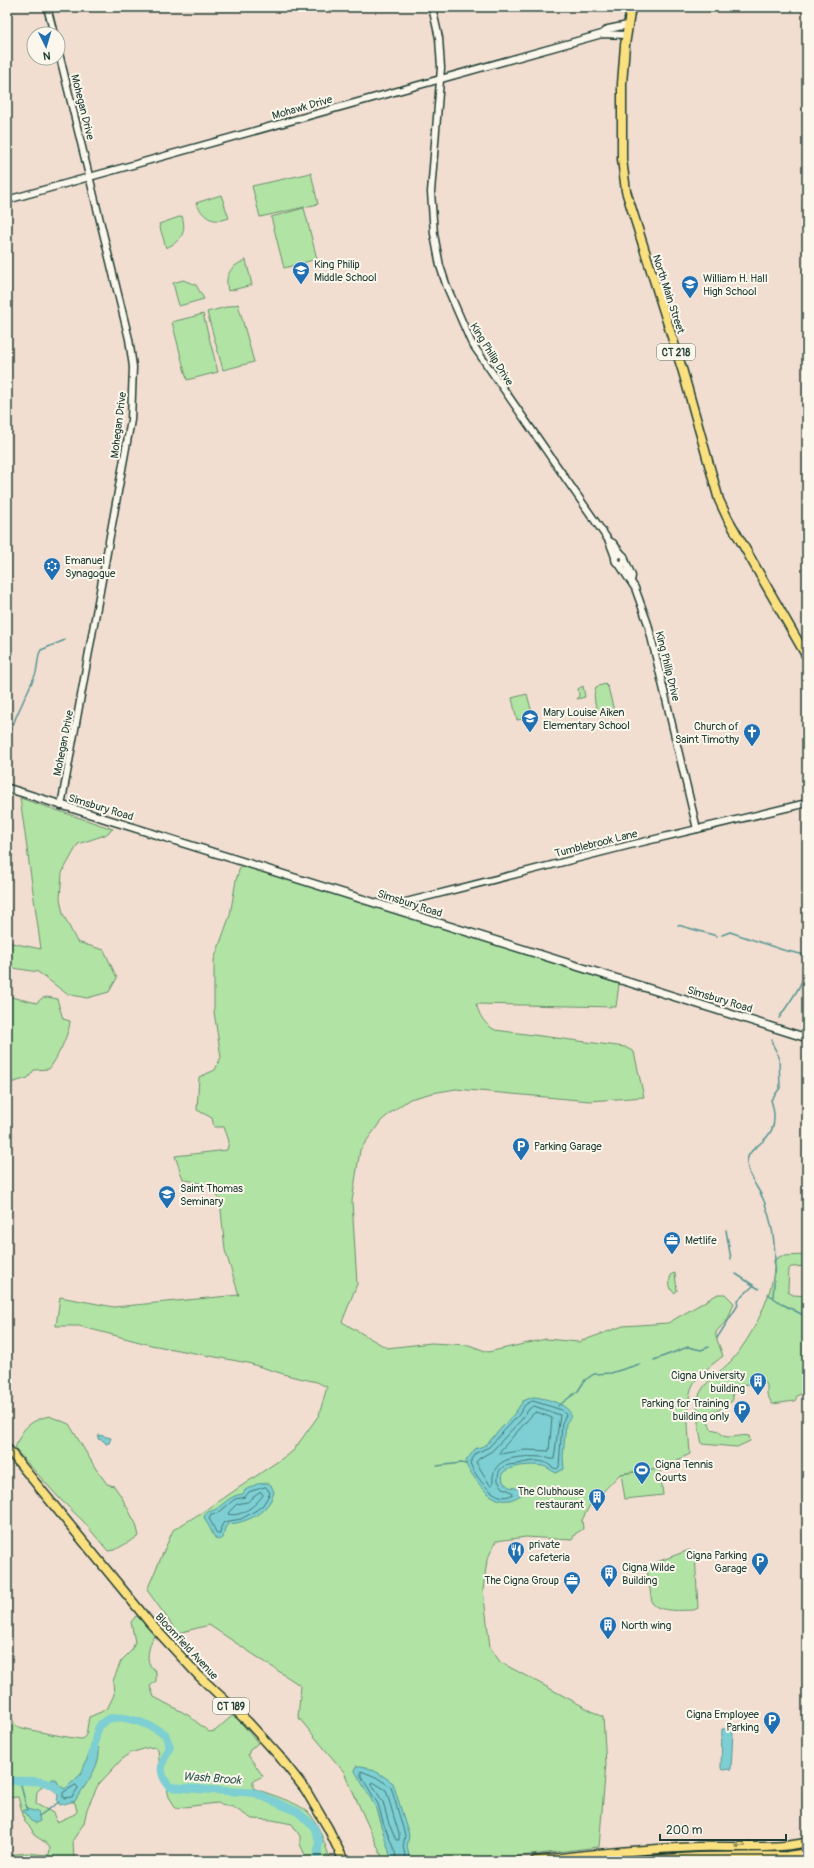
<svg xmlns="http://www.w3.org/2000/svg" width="814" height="1868" font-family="Pangolin,sans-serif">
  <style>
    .green { fill: #b1e3a4; stroke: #68906c; fill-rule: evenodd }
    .water { fill: #7dcfd3; stroke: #579593 }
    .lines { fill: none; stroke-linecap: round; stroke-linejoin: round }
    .shore { stroke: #457774; stroke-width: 1 }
    .stream { stroke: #579593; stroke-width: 1.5 }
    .river { stroke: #7dcfd3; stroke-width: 8 }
    .tertiary-casing { stroke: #1f3d34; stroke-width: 9 }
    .secondary-casing { stroke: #1f3d34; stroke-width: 10 }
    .primary-casing { stroke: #1f3d34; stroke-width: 11 }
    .tertiary { stroke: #fbf7ec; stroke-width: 6 }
    .secondary { stroke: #fbf7ec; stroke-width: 7 }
    .primary { stroke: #fbe080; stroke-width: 8 }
    .oneway { fill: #8d8e5a }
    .labels { text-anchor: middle; stroke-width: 4; stroke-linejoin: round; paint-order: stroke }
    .shield { fill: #fbf7ec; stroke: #61756b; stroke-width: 1 }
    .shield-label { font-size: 10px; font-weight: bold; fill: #1f3d34 }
    .street-label { font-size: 11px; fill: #1f3d34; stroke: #fbf7ec }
    .poi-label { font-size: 11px; fill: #1f3d34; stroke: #fbf7ec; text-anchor: start }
    .water-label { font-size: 12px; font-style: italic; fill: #325a54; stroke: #fbf7ec }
  </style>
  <rect width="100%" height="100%" fill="#f1ded0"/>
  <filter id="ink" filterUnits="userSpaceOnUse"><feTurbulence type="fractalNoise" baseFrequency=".025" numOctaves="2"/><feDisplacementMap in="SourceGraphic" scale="8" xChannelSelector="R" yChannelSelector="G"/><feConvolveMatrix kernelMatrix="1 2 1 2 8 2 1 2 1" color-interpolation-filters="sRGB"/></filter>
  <g filter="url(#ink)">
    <g class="green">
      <path d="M311 173 318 204 260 217 252 186Z"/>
      <path d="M221 195 229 218C212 224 204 218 196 203Z"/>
      <path d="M304 208 317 259 284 268 271 217Z"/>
      <path d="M182 216C187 233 181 241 166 248L159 224Z"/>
      <path d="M246 260 252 285 228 291C224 274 231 266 246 260Z"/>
      <path d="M183 280 196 285 204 299 179 306 173 283Z"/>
      <path d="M238 304 254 362 223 370 207 312Z"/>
      <path d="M203 314 218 372 187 380 172 322Z"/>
      <path d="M605 684 608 687 614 711 611 714 604 716C595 713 592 695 596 687Z"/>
      <path d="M583 686 585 697 577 699 579 695 578 689Z"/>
      <path d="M527 694 533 717 517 720 512 698Z"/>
      <path d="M20 798 113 829 105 835 78 844 62 873 60 898 63 914 77 942 104 950 117 978 109 992 87 998 67 994 38 972 7 967V942L41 949Z"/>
      <path d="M241 864 619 984 616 1007 476 1004C480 1016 483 1023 495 1030L625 1047 634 1052 644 1097 590 1101 456 1089 432 1093 410 1099 394 1110 381 1121 360 1150 352 1201 357 1284 342 1322 387 1348 431 1343 469 1345 488 1352 546 1339 579 1342 623 1326 668 1323 718 1294H725L734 1303 728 1319 716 1332V1337L723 1356C712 1365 696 1375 691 1389 685 1409 689 1433 690 1454L662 1467 620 1474 590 1505 582 1520 583 1529 575 1534 572 1540 526 1537 496 1541 487 1560 483 1590 490 1647 500 1662 603 1717 606 1764 599 1847 479 1861H384L344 1772 298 1717 301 1686 209 1625 178 1633 147 1590 173 1530 209 1508 293 1451 319 1415 327 1387 317 1382 290 1376 248 1363 151 1345 79 1326H56L60 1297 114 1307 239 1295 225 1250 220 1200 211 1186 183 1179 175 1156 227 1150 229 1141 224 1127H214L212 1118 197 1110 199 1077 215 1070 221 1057 214 1012V960L230 915 236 880Z"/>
      <path d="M7 996 37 1003C43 995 48 997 57 999L63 1019 70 1021C70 1032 56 1061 49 1069L34 1070 28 1078 7 1084Z"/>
      <path d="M807 1255V1266L791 1267 789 1269 788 1289V1292L793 1295 807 1296V1390L797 1396 795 1401 772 1404 767 1394V1385L763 1382 735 1386 732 1391 733 1399 732 1401 717 1411 708 1413 707 1419 711 1429 719 1431 723 1436C733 1439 741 1434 749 1436L750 1441 737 1447 702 1444C699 1429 694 1408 700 1393 707 1379 722 1371 732 1360 752 1337 776 1291 774 1260L781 1256Z"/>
      <path d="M675 1273 677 1291 674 1293C669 1289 668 1279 672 1274Z"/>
      <path d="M49 1416 69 1424 96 1469 107 1484 114 1486 121 1496 136 1524 139 1536 115 1550 108 1551 83 1521 61 1500 15 1449C21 1429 29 1421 49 1416Z"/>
      <path d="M660 1469 663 1495 625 1499 621 1474Z"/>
      <path d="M689 1550 695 1554 698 1608 694 1610C682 1610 660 1613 652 1603L647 1569 649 1565Z"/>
      <path d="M136 1616 140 1618 154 1635C151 1643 145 1656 150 1665 151 1667 154 1669 156 1672V1681L150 1686 154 1697 188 1715 209 1732 215 1731 232 1716 237 1718 258 1743 250 1750 248 1755 263 1776 253 1781V1788C266 1793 300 1803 309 1813 320 1826 325 1846 331 1861H304L305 1855 300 1844V1836L292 1824 272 1820 252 1819 233 1807 217 1803 176 1808 169 1797 165 1780 160 1772 158 1749 156 1747 147 1748 130 1753 123 1758 98 1785 87 1809 84 1823 73 1840 74 1861H7V1855L26 1853 49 1855 50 1848 46 1843 34 1835 31 1828 25 1822 18 1797 7 1798V1708C12 1714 11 1721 17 1726 21 1729 76 1739 82 1739L86 1735 89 1717 101 1712 108 1707 114 1695 113 1681 121 1661 132 1650 135 1642 131 1622ZM44 1784C56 1788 62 1797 75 1803L77 1811 75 1814 57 1822 53 1813 36 1804 37 1792Z"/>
    </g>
    <g class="water">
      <path d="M533 1397C541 1397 575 1405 570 1418 569 1420 567 1421 566 1423L563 1457 564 1469 556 1473C552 1471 547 1467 543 1466 533 1464 508 1465 502 1474L503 1482 509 1487 521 1489 522 1494C502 1509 486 1495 474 1477 471 1472 466 1468 466 1461L475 1449 486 1445 515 1413 523 1401Z"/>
      <path d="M99 1435 111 1438 109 1443 106 1444 104 1441 98 1439Z"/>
      <path d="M267 1483 271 1485 274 1492C269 1512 247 1523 228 1524L225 1528 223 1538 218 1540 215 1538 204 1517C207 1510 211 1512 216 1509 225 1503 231 1495 243 1494L245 1490 257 1484Z"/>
      <path d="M722 1729H730L733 1732 731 1769 722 1770 721 1768Z"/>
      <path d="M96 1747 99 1748C101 1767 84 1786 75 1801L60 1805 57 1801 58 1796 57 1793 49 1787 52 1779H56L59 1785 65 1789 81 1774 91 1749Z"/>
      <path d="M356 1766C367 1764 385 1777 393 1783L409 1835 407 1847 409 1855 407 1861H392L375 1806 355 1771Z"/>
      <path d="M27 1809 38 1812 40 1821 36 1823 31 1821 23 1811Z"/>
    </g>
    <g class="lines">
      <g class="shore">
        <path d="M533 1401 562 1410 566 1415 562 1423 559 1467 557 1469C552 1468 550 1465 546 1463 538 1459 526 1462 518 1464 507 1465 497 1465 498 1481L503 1488 512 1492 513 1494C496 1506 475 1476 470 1463L476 1453 489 1447 518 1416 525 1405Z"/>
        <path d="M534 1406 560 1415 554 1459C550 1460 547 1457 542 1457 522 1456 490 1455 493 1484L490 1485 476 1462 480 1458 492 1451 522 1419 529 1409Z"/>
        <path d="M537 1412 552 1418 549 1451 525 1450 500 1454V1451L533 1414Z"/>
        <path d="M266 1487 270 1493 263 1505 255 1511 241 1519 224 1522 221 1527 220 1534H217L209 1518 211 1514 218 1513 235 1499 245 1497 249 1492Z"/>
        <path d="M261 1492 263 1495C256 1505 241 1518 228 1514L229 1512 237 1504 247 1502Z"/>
        <path d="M373 1782 386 1790 399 1834V1840H396L389 1824 383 1802 372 1785Z"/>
        <path d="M76 1785 78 1788 72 1797 63 1798V1793Z"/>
        <path d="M396 1861 395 1852 384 1825 378 1804 361 1776V1771L376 1777 391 1787 405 1835 403 1847 405 1855 404 1861"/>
      </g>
      <g class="stream">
        <path d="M7 742 16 717 36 673 39 654 41 650 65 640"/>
        <path d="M678 925 717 936"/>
        <path d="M722 935 730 932 783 950 805 955C810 979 791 999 779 1018"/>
        <path d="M772 1039V1043L779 1057 780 1088 771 1100C785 1144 747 1142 747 1162 747 1176 759 1188 764 1201 777 1235 776 1261 773 1297"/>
        <path d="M726 1230 731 1259"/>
        <path d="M736 1274 759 1289"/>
        <path d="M768 1294 782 1304 807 1317"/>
        <path d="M717 1338 738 1305 737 1301 753 1286"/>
        <path d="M654 1360 688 1347 701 1350 709 1347"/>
        <path d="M558 1406 578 1391 585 1380 594 1374 611 1373 640 1364"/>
        <path d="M437 1466 461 1463 466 1464"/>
        <path d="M20 1781 27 1810"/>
        <path d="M39 1816 59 1802"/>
      </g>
      <g class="river">
        <path d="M92 1756C94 1748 95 1737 98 1729 109 1705 150 1725 165 1734L170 1747C161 1764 157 1772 170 1787L255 1793 298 1812 314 1827 319 1841 317 1861"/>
        <path d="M7 1781C22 1781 48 1778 59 1790"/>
      </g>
      <g class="tertiary-casing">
        <g id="tertiary">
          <path d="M47 7 54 34"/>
          <path d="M432 7 439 38 441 68 431 192 434 234 440 266 447 287 471 342 609 541 615 557"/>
          <path d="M602 34 608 29 628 25"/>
          <path d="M58 49 129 339 133 367 131 420 61 806"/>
          <path d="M7 200 602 34 626 35"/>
          <path d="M609 541 613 543 621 553"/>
          <circle cx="620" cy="559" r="5"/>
          <path d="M625 560 632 576 631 581"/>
          <path d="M619 564 635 588 648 624 697 829"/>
          <path d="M393 908 398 904 630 845 807 803"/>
        </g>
      </g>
      <g class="secondary-casing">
        <path id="secondary" d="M7 788 807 1038"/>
      </g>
      <g class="primary-casing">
        <g id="primary">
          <path d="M631 7 625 45 622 84V159L626 191 683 372 719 500 727 517 807 657"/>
          <path d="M7 1448 150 1623 199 1676 248 1722 279 1756 305 1789 328 1828 344 1861"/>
          <path d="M535 1861C589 1854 643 1849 697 1847 729 1846 778 1850 807 1842"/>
          <path d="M633 1861 698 1857 787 1856 807 1853"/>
        </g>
      </g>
      <use href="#tertiary" class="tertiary"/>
      <use href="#secondary" class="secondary"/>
      <use href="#primary" class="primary"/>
    </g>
    <defs><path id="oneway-solid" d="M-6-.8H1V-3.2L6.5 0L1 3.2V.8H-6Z"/></defs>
    <use class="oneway" href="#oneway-solid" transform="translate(740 1846) rotate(179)"/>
  </g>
  <defs>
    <g id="school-pin" transform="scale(0.9)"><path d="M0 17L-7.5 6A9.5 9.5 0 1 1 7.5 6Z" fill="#1f6fb2" stroke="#fbf7ec"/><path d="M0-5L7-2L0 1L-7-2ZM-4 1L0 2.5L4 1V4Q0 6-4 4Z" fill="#fff"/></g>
    <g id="synagogue-pin" transform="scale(0.9)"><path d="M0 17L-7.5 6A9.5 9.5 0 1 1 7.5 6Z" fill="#1f6fb2" stroke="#fbf7ec"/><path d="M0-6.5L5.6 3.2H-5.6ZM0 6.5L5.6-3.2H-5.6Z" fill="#fff"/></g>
    <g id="church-pin" transform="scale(0.9)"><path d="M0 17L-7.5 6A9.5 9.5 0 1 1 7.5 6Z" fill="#1f6fb2" stroke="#fbf7ec"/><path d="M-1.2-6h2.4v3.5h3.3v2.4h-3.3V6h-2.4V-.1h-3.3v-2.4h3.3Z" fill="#fff"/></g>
    <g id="parking-pin" transform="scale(0.9)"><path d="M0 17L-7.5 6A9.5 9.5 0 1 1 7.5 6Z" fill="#1f6fb2" stroke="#fbf7ec"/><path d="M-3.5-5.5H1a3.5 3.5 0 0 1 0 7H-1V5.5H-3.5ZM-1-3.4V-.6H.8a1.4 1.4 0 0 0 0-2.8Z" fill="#fff"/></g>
    <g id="office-pin" transform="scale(0.9)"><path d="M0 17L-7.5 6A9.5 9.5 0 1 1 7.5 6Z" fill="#1f6fb2" stroke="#fbf7ec"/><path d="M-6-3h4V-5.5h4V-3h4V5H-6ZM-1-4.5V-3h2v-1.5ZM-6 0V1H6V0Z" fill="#fff"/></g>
    <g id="building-pin" transform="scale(0.9)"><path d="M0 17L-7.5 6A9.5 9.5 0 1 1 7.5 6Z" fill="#1f6fb2" stroke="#fbf7ec"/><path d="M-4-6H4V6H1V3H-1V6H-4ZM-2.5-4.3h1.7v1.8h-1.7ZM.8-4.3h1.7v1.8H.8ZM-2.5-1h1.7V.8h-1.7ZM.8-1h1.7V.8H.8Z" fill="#fff"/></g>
    <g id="stadium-pin" transform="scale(0.9)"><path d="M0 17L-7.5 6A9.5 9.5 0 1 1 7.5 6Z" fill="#1f6fb2" stroke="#fbf7ec"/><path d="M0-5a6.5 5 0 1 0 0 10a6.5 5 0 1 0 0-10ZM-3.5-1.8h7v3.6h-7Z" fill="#fff"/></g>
    <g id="restaurant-pin" transform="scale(0.9)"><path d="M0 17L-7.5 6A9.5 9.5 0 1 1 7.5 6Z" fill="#1f6fb2" stroke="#fbf7ec"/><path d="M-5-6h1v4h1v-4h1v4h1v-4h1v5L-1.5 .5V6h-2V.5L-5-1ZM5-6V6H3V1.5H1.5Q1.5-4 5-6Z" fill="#fff"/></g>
  </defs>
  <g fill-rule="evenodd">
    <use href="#school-pin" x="301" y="270"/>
    <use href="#school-pin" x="690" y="284"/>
    <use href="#synagogue-pin" x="52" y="566"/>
    <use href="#school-pin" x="530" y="718"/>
    <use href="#church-pin" x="752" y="732"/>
    <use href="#parking-pin" x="521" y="1146"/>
    <use href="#school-pin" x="167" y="1194"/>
    <use href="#office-pin" x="672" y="1240"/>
    <use href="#building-pin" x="758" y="1381"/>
    <use href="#parking-pin" x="742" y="1409"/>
    <use href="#stadium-pin" x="642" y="1470"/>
    <use href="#building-pin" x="597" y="1497"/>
    <use href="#restaurant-pin" x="516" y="1550"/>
    <use href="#parking-pin" x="760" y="1561"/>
    <use href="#building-pin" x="609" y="1573"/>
    <use href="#office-pin" x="572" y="1580"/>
    <use href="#building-pin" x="608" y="1625"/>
    <use href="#parking-pin" x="772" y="1720"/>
  </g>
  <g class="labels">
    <g class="shield">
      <rect x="657" y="344" width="38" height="16" rx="3"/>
      <rect x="213" y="1698" width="36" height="16" rx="3"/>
    </g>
    <g class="shield-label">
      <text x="676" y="356">CT 218</text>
      <text x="231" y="1710">CT 189</text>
    </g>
    <g class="street-label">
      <text transform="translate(83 107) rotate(76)" y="4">Mohegan Drive</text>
      <text transform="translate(302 107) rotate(-16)" y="4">Mohawk Drive</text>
      <text transform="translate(669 294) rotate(72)" y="4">North Main Street</text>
      <text transform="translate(492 354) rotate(58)" y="4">King Philip Drive</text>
      <text transform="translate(118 425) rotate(-83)" y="4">Mohegan Drive</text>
      <text transform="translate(668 666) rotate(76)" y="4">King Philip Drive</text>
      <text transform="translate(63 743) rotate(-79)" y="4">Mohegan Drive</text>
      <text transform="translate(101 807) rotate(17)" y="4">Simsbury Road</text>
      <text transform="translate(596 843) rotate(-14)" y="4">Tumblebrook Lane</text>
      <text transform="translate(410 903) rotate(18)" y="4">Simsbury Road</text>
      <text transform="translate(720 999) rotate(17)" y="4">Simsbury Road</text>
      <text transform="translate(187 1646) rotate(47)" y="4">Bloomfield Avenue</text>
    </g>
    <g class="poi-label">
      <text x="314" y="268">King Philip<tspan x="314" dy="13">Middle School</tspan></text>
      <text x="703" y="282">William H. Hall<tspan x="703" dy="13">High School</tspan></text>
      <text x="65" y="564">Emanuel<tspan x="65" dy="13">Synagogue</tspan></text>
      <text x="543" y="716">Mary Louise Aiken<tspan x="543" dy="13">Elementary School</tspan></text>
      <text x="739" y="730" text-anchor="end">Church of<tspan x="739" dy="13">Saint Timothy</tspan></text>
      <text x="534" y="1150">Parking Garage</text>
      <text x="180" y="1192">Saint Thomas<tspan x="180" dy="13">Seminary</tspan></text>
      <text x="685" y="1244">Metlife</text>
      <text x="745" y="1379" text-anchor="end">Cigna University<tspan x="745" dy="13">building</tspan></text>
      <text x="729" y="1407" text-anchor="end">Parking for Training<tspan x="729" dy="13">building only</tspan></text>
      <text x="655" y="1468">Cigna Tennis<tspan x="655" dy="13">Courts</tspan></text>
      <text x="584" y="1495" text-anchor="end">The Clubhouse<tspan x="584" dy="13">restaurant</tspan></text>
      <text x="529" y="1548">private<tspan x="529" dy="13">cafeteria</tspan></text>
      <text x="747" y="1559" text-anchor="end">Cigna Parking<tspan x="747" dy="13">Garage</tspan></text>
      <text x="622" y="1571">Cigna Wilde<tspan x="622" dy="13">Building</tspan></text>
      <text x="559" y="1584" text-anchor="end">The Cigna Group</text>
      <text x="621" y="1629">North wing</text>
      <text x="759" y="1718" text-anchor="end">Cigna Employee<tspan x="759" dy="13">Parking</tspan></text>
    </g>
    <g class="water-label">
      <text transform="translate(212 1778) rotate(4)" y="4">Wash Brook</text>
    </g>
  </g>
  <rect width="814" height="1868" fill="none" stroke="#fbf7ec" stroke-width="24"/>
  <rect x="12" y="12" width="790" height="1844" fill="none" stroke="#1f3d34" stroke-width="1.5" filter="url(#ink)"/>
  <g transform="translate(46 46) rotate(175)"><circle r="19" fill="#fbf7ec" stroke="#a3ada2"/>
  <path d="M0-3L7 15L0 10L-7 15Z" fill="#1f6fb2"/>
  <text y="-6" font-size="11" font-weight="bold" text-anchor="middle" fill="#1f3d34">N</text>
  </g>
  <path d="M660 1834v6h126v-6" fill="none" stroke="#1f3d34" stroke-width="2"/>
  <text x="666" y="1834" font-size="12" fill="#1f3d34" stroke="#fbf7ec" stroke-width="3" paint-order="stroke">200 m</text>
</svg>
